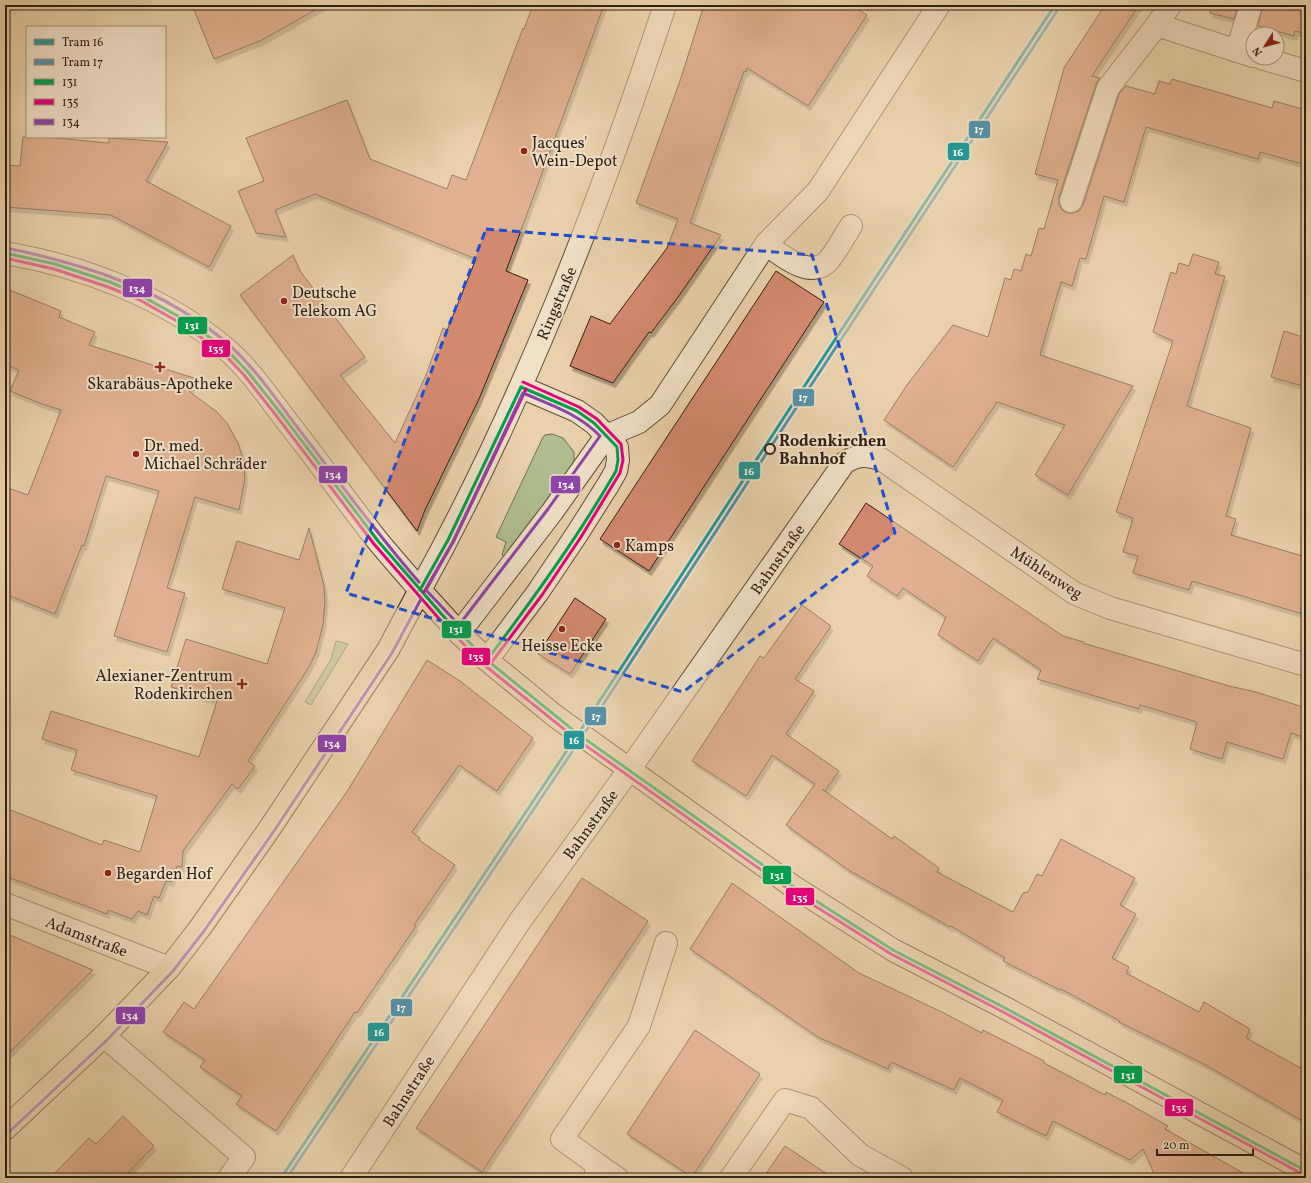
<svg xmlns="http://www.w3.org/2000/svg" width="1311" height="1183" font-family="Vollkorn,serif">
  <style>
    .green { fill: #b0bd8e; stroke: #706e50 }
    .building { fill: #d3896f; stroke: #301e12; filter: url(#shadow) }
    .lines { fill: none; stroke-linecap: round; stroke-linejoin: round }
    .minor-casing { stroke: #5e4b38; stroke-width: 24 }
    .major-casing { stroke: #301e12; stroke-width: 24 }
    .minor { stroke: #f1e1c8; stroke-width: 22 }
    .major { stroke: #ead1ab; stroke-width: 22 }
    .bus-1-casing { stroke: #f1e1c8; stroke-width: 6 }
    .bus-2-casing { stroke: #f1e1c8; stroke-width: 6 }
    .bus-3-casing { stroke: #f1e1c8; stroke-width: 6 }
    .bus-1 { stroke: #029f4e; stroke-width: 3 }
    .bus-2 { stroke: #e5007d; stroke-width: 3 }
    .bus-3 { stroke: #8e44ad; stroke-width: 3 }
    .tram-1-casing { stroke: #f1e1c8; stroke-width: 6 }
    .tram-2-casing { stroke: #f1e1c8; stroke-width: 6 }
    .tram-1 { stroke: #259795; stroke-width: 3 }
    .tram-2 { stroke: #5891a6; stroke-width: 3 }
    .marked { fill: none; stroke: #1d4ed8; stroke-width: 3; stroke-dasharray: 8 5; stroke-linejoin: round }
    .poi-dot { fill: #8f2418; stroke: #f1e1c8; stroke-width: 1.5 }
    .stop-dot { fill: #f1e1c8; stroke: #301e12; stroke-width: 2 }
    .labels { text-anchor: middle; stroke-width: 4; stroke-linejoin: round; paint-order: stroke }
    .poi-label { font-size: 16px; fill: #301e12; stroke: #f1e1c8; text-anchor: start }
    .street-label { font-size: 16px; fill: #301e12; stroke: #f1e1c8 }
    .stop-label { font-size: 16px; font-weight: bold; fill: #301e12; stroke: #f1e1c8; text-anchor: start }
    .line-badge { stroke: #f1e1c8; stroke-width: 1.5 }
    .badge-label { font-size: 11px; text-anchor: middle; font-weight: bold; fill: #fff }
  </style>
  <defs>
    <filter id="shadow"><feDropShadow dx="2.5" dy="4.5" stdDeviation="0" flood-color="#0004"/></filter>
  </defs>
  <rect width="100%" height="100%" fill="#ead1ab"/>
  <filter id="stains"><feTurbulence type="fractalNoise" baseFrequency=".005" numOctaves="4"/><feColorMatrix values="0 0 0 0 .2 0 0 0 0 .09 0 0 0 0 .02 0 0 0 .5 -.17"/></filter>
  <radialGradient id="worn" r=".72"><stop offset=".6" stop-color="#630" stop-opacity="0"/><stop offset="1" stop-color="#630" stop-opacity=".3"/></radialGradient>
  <g class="green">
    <path d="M552 434 563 438 574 452V469L507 559 502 555 506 542 496 537 543 437 545 435Z"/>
    <path d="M336 641 348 644 311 705 305 702 331 659Z"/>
  </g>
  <g class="building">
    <path d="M192 5H324L262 40 214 59Z"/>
    <path d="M533 5H604L506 271 528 280 479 399 425 510 417 531 240 295 293 255 300 271 365 357 340 375 395 443 426 375 443 328 447 330 476 259 315 194 275 210 286 237 256 233 238 191 264 181 246 138 347 100 370 159 447 189 452 175 466 180 523 28 524 29Z"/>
    <path d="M704 5H851L867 15 808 106 747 68 746 72 744 71 690 223 721 235 681 293 651 333 649 332 613 383 570 366 591 316 610 324 667 248 678 219 636 203 681 78Z"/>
    <path d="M1105 5H1139L1092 76 1100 78 1096 84 1059 197V204L1062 210 1067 213H1073L1079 211 1083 205 1119 94 1126 86 1155 94 1159 81 1170 84 1172 79 1272 108 1274 101 1306 110V165L1260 152 1258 159 1146 127 1124 202 1104 196 1086 259 1080 258 1072 286 1061 282 1040 355 1133 386 1068 495 1035 475 1065 425 997 402 953 467 884 420 907 385 953 325 988 337 1005 278 1011 280 1014 269 1021 271 1026 254 1031 256 1039 228 1044 229 1058 180 1035 174 1064 68Z"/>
    <path d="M1211 5H1238L1234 19 1210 13Z"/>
    <path d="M1263 5H1306V34L1295 31 1294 36 1258 26Z"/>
    <path d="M23 137H44L109 143V138L168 142 146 181 231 226 209 267 111 215 5 207V165L20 166Z"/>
    <path d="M1193 254 1219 262 1215 274 1225 276 1187 406 1251 428 1226 516 1236 519 1231 535 1306 557V615L1192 581 1189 590 1133 573 1138 556 1123 552 1133 518 1116 512 1173 341 1153 332 1171 272 1176 274 1179 263 1189 266Z"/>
    <path d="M776 271 824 302 649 571 600 539Z"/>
    <path d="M5 288 61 311 59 317 95 332 89 345 194 378 190 392 217 412 227 423 238 443 243 459 245 478 239 510 195 497 167 588 185 593 167 652 114 636 159 491 106 476 84 546 82 545 55 614 5 594V487L28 495 61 410 42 404 10 391 19 370 5 364Z"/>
    <path d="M1284 331 1306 338V387L1271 377Z"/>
    <path d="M866 503 1063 636 1084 642 1083 643 1229 686 1256 692 1306 708V738L1291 733 1283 759 1227 742 1222 759 1190 749 1197 722 1140 705 1139 709 1037 679 1041 670 993 638 978 661 938 635 946 617 903 588 897 596 867 576 873 566 839 544Z"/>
    <path d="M309 528 324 586 325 602 323 625 316 652 309 667 248 761 255 766 238 789 232 784 183 851 182 867 177 866 171 882 166 881 159 898 154 896 147 915 138 911 132 919 108 910 107 914 5 876V808L102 845 104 840 140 852 157 796 71 770 77 750 42 739 51 711 199 757 217 701 171 687 186 639 267 664 285 608 222 589 237 541 299 560Z"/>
    <path d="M575 598 606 619 570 674 538 654Z"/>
    <path d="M802 605 831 626 795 679 814 691 786 734 839 771 825 791 822 789 892 839 894 836 939 868 937 872 1013 912 1023 893 1028 892 1037 874 1042 876 1061 839 1135 878 1120 905 1136 914 1112 958 1129 967 1126 973 1199 1012 1204 1002 1250 1029 1246 1038 1306 1071V1123L1204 1064 1119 1022 1120 1021 1061 989 1060 990 1003 961 1005 958 951 926 950 927 850 871 786 825 815 784 772 755 746 796 692 761 760 656 764 658Z"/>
    <path d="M427 660 460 681 533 738 497 791 459 765 412 832 420 838 419 840 455 865 414 925 416 926 357 1013 355 1012 276 1131 236 1104 242 1096 200 1067 205 1060 163 1032 184 1002 194 1009 348 790Z"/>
    <path d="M582 878 648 921 482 1172 416 1128Z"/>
    <path d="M732 883 859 973 942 1012 982 1033 983 1030 1044 1061V1063L1105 1095 1106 1092 1123 1101 1122 1100 1168 1126 1165 1129 1252 1178H1156L1143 1149 1130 1160 1053 1121 1046 1136 997 1112 1003 1100 960 1078 954 1090 891 1062 888 1069 818 1037 690 949Z"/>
    <path d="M5 933 93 970 5 1057Z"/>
    <path d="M695 1030 760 1074 692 1177 627 1134Z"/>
    <path d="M123 1116 154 1146 123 1178H50L89 1138 96 1144Z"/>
    <path d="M785 1146 833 1178H763Z"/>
  </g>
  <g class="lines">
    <g class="minor-casing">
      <g id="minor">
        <path d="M1157 25 1253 56"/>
        <path d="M1237 51 1251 5"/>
        <path d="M1261 58 1306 71"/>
        <path d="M1071 201 1108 88 1157 25 1170 5"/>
        <path d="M766 244C781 255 811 281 829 260 837 250 844 237 851 226"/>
        <path d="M5 253C81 266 165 297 225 348 250 369 269 398 289 424 319 462 347 502 377 540 391 557 406 574 420 590 522 405 599 206 665 5"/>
        <path d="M459 633 552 512 606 436 639 422 660 405 766 244 818 191 939 5"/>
        <path d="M487 660 538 592 577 534 608 485 616 471 618 460 617 447 594 423 577 411 521 387"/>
        <path d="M5 904 169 968"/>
        <path d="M104 1036 244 1157 229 1178"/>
        <path d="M598 1165 562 1139 639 1026 666 943"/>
        <path d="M351 1178 520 921 629 770 844 463C858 454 866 455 881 459L1074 593 1110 608 1306 665"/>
        <path d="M595 1178 598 1165 617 1178"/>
        <path d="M731 1178 785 1100 811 1108 860 1155 902 1178"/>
      </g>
    </g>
    <g class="major-casing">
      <path id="major" d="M5 1129 104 1036 169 968 200 928 270 828 388 650 420 590 459 633 487 660 555 716 791 885 893 950 1007 1009 1306 1171"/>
    </g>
    <use href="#minor" class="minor"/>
    <use href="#major" class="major"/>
    <g class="bus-1-casing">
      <g id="bus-1">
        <path d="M5 253 55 264 110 282 140 295 185 320 226 349 248 372 279 411 378 541 445 618 487 660 578 734 791 885 893 950 1007 1009 1306 1171"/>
        <path d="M420 590 448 540 521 387"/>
        <path d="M487 660C533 599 578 537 616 471L618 460 617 447 594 423 577 411 521 387"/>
      </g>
    </g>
    <g class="bus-2-casing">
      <g id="bus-2">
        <path d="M5 258 54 269 108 287 138 299 182 324 223 353 244 375 275 414 374 544 441 621 483 664 575 738 788 889 891 954 1005 1013 1304 1175"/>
        <path d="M424 592 453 542 526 389"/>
        <path d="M491 663 542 595 581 537 620 473 623 460 621 444 597 419 579 407 523 382"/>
      </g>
    </g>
    <g class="bus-3-casing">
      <g id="bus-3">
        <path d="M6 248C85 264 166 290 228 344 254 367 274 396 294 423 335 476 375 532 419 582"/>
        <path d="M523 393C551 405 579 414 600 436L548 509 459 625 426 590 453 542Z"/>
        <path d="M8 1133 108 1039 173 971 204 931 274 831 392 653 421 599"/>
      </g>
    </g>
    <use href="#bus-1" class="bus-1"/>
    <use href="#bus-2" class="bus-2"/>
    <use href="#bus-3" class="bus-3"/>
    <g class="tram-1-casing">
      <path id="tram-1" d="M281 1178 578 734 794 402 1055 5"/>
    </g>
    <g class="tram-2-casing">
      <path id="tram-2" d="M287 1178 582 737 798 405 1059 8"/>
    </g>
    <use href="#tram-1" class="tram-1"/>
    <use href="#tram-2" class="tram-2"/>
  </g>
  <path d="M0 0H1311V1183H0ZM486 229 812 255 895 533 683 692 346 593Z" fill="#ead1ab" fill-opacity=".55" fill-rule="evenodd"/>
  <path class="marked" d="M486 229 812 255 895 533 683 692 346 593Z"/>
  <g class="poi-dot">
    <circle cx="524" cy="151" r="4"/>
    <circle cx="284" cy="301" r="4"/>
    <path d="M158 361h4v4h4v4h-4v4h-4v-4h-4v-4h4z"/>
    <circle cx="136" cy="454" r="4"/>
    <circle cx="617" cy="545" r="4"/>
    <circle cx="562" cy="629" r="4"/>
    <path d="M240 678h4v4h4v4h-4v4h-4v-4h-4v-4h4z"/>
    <circle cx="108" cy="873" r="4"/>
  </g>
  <circle class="stop-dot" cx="770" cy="449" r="5"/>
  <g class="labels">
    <g class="poi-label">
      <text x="532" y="148">Jacques'<tspan x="532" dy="18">Wein-Depot</tspan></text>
      <text x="292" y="298">Deutsche<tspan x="292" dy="18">Telekom AG</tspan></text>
      <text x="160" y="389" text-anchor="middle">Skarabäus-Apotheke</text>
      <text x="144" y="451">Dr. med.<tspan x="144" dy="18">Michael Schräder</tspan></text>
      <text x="625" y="551">Kamps</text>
      <text x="562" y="651" text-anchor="middle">Heisse Ecke</text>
      <text x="233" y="681" text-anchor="end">Alexianer-Zentrum<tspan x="233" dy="18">Rodenkirchen</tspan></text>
      <text x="116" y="879">Begarden Hof</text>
    </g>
    <g class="street-label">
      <text transform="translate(556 303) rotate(-67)" y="6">Ringstraße</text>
      <text transform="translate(777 559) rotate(-55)" y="6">Bahnstraße</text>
      <text transform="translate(1047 572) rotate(33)" y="6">Mühlenweg</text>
      <text transform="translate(590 824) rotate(-54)" y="6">Bahnstraße</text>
      <text transform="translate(87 936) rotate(21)" y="6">Adamstraße</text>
      <text transform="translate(408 1091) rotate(-57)" y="6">Bahnstraße</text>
    </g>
    <g class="stop-label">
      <text x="779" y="446">Rodenkirchen<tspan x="779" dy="18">Bahnhof</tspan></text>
    </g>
  </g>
  <g class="line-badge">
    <rect x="968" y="120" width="23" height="19" rx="4" fill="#5891a6"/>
    <rect x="947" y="142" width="23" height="19" rx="4" fill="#259795"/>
    <rect x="122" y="278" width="31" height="20" rx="4" fill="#8e44ad"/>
    <rect x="177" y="316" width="31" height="19" rx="4" fill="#029f4e"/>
    <rect x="201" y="339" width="30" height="19" rx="4" fill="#e5007d"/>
    <rect x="792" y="388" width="23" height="19" rx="4" fill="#5891a6"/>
    <rect x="738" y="461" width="23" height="19" rx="4" fill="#259795"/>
    <rect x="318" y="465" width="30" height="19" rx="4" fill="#8e44ad"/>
    <rect x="550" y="475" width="31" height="19" rx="4" fill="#8e44ad"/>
    <rect x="441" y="620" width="31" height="19" rx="4" fill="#029f4e"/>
    <rect x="461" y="647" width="30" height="19" rx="4" fill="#e5007d"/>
    <rect x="584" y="706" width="23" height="20" rx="4" fill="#5891a6"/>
    <rect x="563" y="730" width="22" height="20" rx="4" fill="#259795"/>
    <rect x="317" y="734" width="30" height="19" rx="4" fill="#8e44ad"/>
    <rect x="762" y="865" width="30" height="20" rx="4" fill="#029f4e"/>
    <rect x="785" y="887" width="30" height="19" rx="4" fill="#e5007d"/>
    <rect x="390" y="998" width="23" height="19" rx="4" fill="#5891a6"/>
    <rect x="115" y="1006" width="31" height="19" rx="4" fill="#8e44ad"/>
    <rect x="367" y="1022" width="23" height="20" rx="4" fill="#259795"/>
    <rect x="1113" y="1065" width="30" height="19" rx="4" fill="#029f4e"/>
    <rect x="1164" y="1098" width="30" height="19" rx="4" fill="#e5007d"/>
  </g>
  <g class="badge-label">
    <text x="979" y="133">17</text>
    <text x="958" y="156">16</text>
    <text x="137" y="292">134</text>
    <text x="192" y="329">131</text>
    <text x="216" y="352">135</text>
    <text x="803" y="401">17</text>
    <text x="749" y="475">16</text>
    <text x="333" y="478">134</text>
    <text x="566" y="488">134</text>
    <text x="456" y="633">131</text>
    <text x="476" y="660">135</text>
    <text x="596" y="720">17</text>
    <text x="574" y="744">16</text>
    <text x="332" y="747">134</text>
    <text x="777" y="879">131</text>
    <text x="800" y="901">135</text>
    <text x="401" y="1011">17</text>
    <text x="130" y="1019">134</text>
    <text x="379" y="1036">16</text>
    <text x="1128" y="1079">131</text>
    <text x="1179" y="1111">135</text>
  </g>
  <rect width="1311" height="1183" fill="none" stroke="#ead1ab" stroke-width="20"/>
  <rect x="6" y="6" width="1299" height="1171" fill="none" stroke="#301e12" stroke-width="2"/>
  <rect x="10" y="10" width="1291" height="1163" fill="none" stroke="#301e12"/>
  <rect x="26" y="26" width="140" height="112" fill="#f1e1c8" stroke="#a4937f"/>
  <rect x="34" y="39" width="20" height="6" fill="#259795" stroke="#a4937f"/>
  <text x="62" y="46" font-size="12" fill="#301e12">Tram 16</text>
  <rect x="34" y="59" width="20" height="6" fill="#5891a6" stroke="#a4937f"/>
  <text x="62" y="66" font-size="12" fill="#301e12">Tram 17</text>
  <rect x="34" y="79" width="20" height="6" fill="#029f4e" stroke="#a4937f"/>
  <text x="62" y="86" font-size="12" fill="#301e12">131</text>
  <rect x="34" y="99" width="20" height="6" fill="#e5007d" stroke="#a4937f"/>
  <text x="62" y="106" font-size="12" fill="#301e12">135</text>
  <rect x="34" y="119" width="20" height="6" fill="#8e44ad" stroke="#a4937f"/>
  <text x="62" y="126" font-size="12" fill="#301e12">134</text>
  <g transform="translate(1265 46) rotate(234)"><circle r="19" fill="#f1e1c8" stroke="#a4937f"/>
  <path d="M0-3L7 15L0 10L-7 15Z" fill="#8f2418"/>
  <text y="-6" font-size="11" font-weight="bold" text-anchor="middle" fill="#301e12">N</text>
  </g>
  <path d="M1157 1149v6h96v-6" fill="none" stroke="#301e12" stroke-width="2"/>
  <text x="1163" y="1149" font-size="12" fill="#301e12" stroke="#f1e1c8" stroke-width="3" paint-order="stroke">20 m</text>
  <rect width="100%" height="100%" filter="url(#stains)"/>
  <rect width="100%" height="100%" fill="url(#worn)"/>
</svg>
